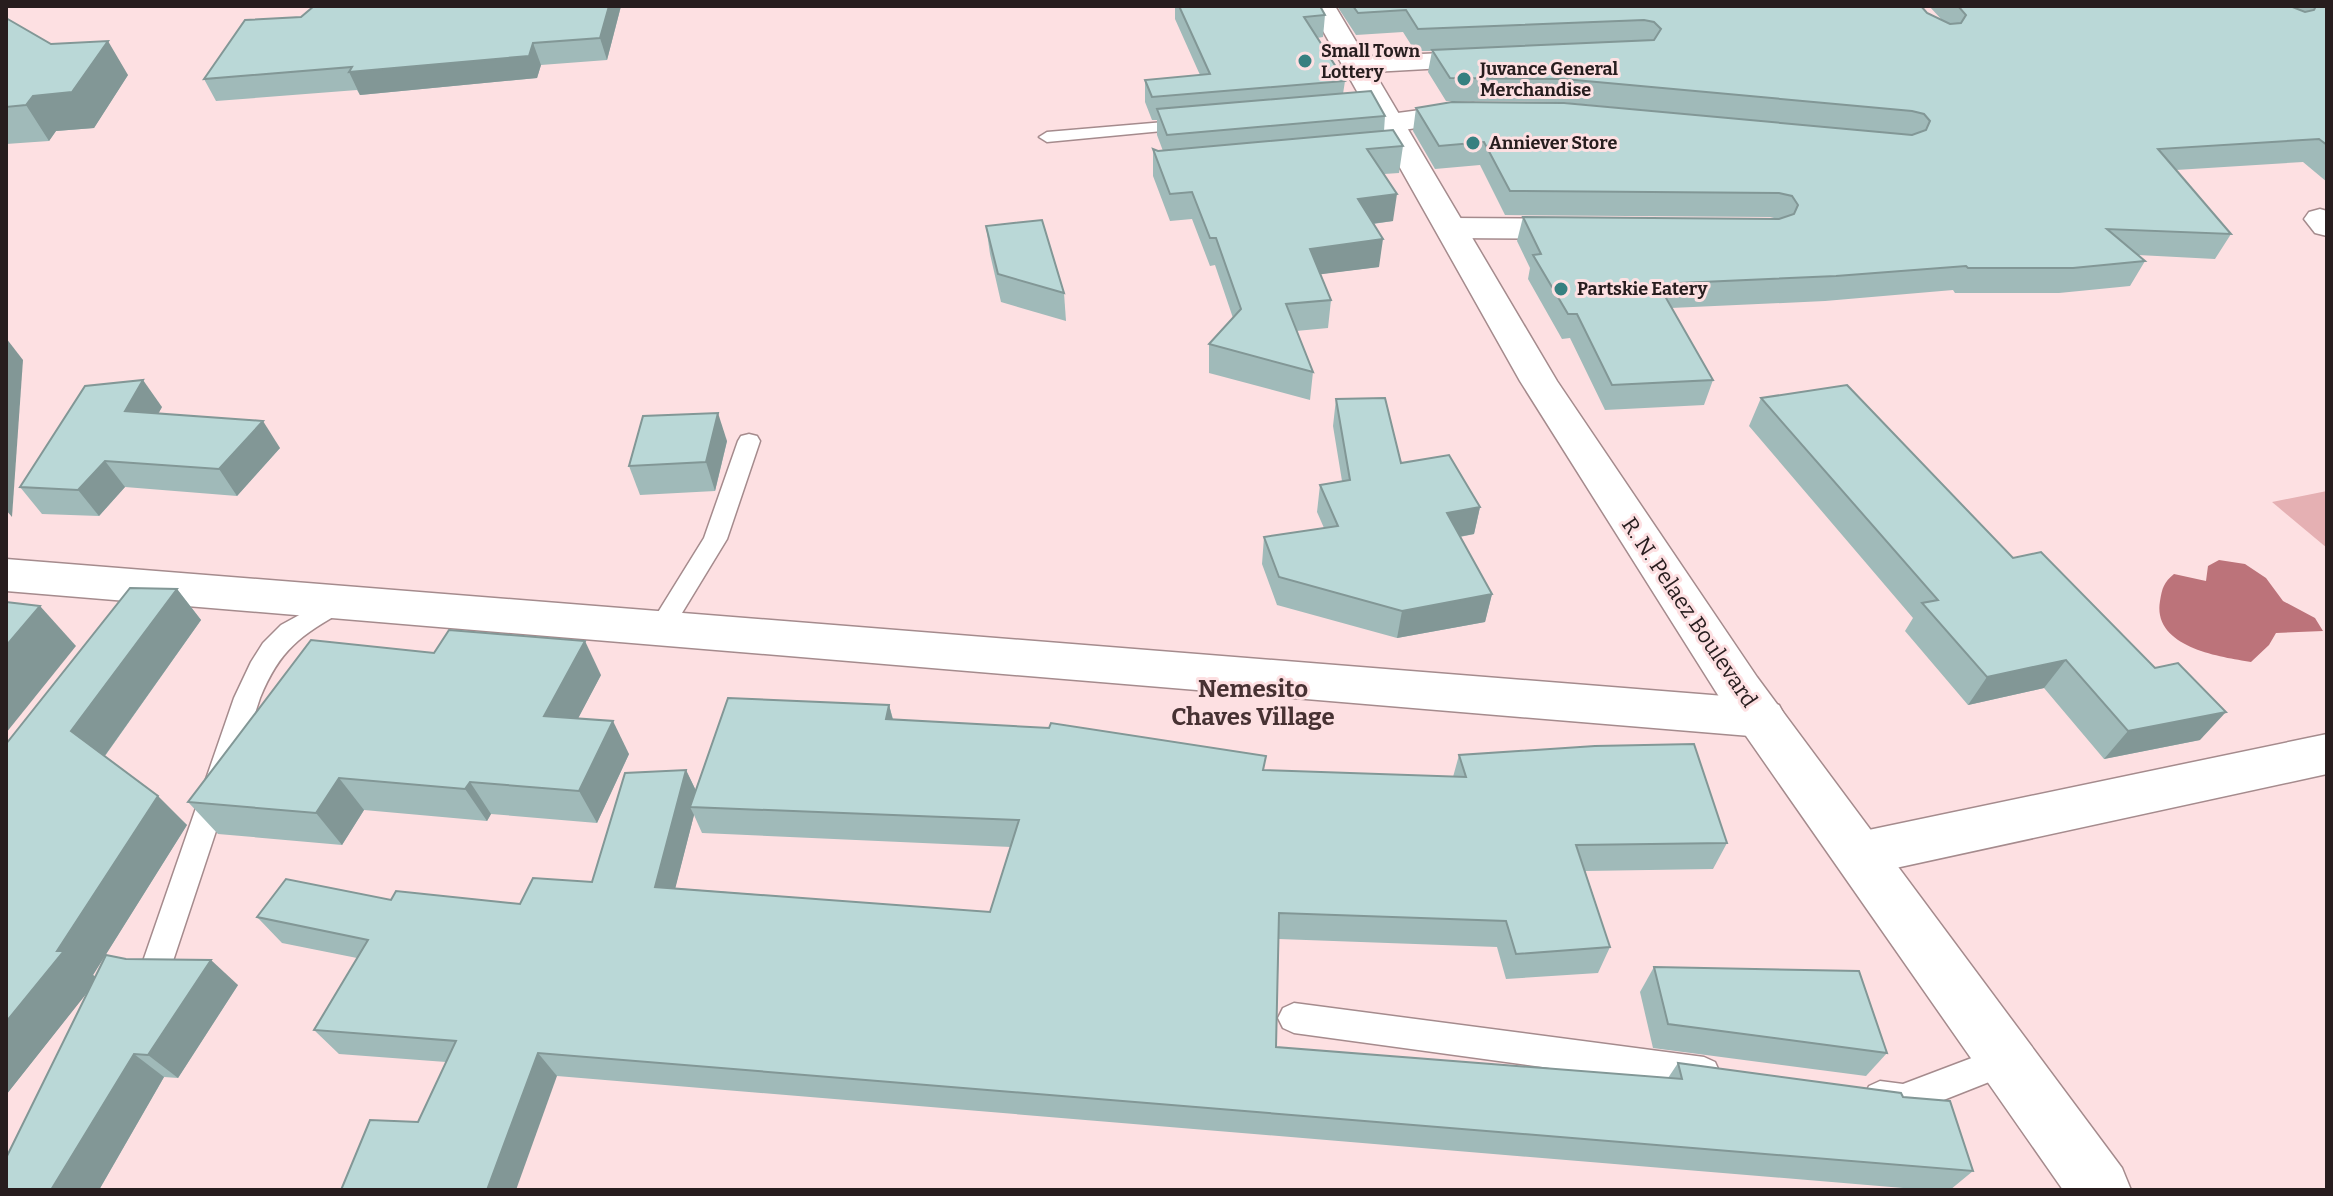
<svg xmlns="http://www.w3.org/2000/svg" width="2333" height="1196" font-family="Bitter,serif">
  <style>
    .green { fill: #e5b0b3 }
    .water { fill: #bc737a }
    .lines { fill: none; stroke-linecap: round; stroke-linejoin: round }
    .service-casing { stroke: #a58b8d; stroke-width: 3 }
    .minor-casing { stroke: #a58b8d; stroke-width: 3 }
    .tertiary-casing { stroke: #a58b8d; stroke-width: 3 }
    .service { fill: #fff; fill-rule: evenodd }
    .minor { fill: #fff; fill-rule: evenodd }
    .tertiary { fill: #fff; fill-rule: evenodd }
    .wall { fill: #a0bab9; fill-rule: evenodd }
    .shaded-wall { fill: #829796 }
    .building { fill: #bad8d7; stroke: #829796; stroke-width: 2 }
    .poi-dot { fill: #378080; stroke: #fde0e2; stroke-width: 3 }
    .labels { text-anchor: middle; stroke-width: 6; stroke-linejoin: round; paint-order: stroke }
    .far-poi-label { font-size: 18px; font-weight: bold; fill: #271d1e; stroke: #fde0e2; text-anchor: start }
    .street-label { font-size: 22px; fill: #271d1e; stroke: #fde0e2 }
    .neighbourhood-label { font-size: 24px; font-weight: bold; fill: #473233; stroke: #fde0e2 }
  </style>
  <rect width="100%" height="100%" fill="#fde0e2"/>
  <path class="green" d="M2327 491V548L2272 502Z"/>
  <path class="water" d="M2219 560 2245 564 2266 578 2283 601 2315 618 2323 631 2276 633 2269 645 2251 662C2219 657 2152 647 2160 601 2162 588 2164 582 2174 574L2206 581 2208 566Z"/>
  <g class="lines">
    <g class="service-casing">
      <g id="service">
        <path d="M1188 120 1196 125 1194 128 1047 142 1039 137 1047 132Z"/>
        <path d="M749 434 757 436 760 441 727 539 668 636 659 639 650 636 647 630 704 538 738 441 741 436Z"/>
        <path d="M336 595 345 598 348 604 345 610C300 636 280 649 260 698L171 967 167 977 156 981 145 977 141 967 234 698 251 662 263 643 281 625Z"/>
        <path d="M1294 1003 1704 1057 1715 1062 1720 1073 1715 1084 1704 1089 1294 1033 1283 1028 1278 1018 1283 1008Z"/>
        <path d="M2006 1045 2017 1049 2022 1060 2017 1071 1903 1116 1869 1108 1864 1097 1869 1086 1880 1081 1903 1084Z"/>
      </g>
    </g>
    <g class="minor-casing">
      <g id="minor">
        <path d="M1488 51 1498 53 1502 59 1498 65 1355 73 1345 71 1341 65 1345 59 1355 57Z"/>
        <path d="M1473 103 1483 106 1488 112 1483 118 1390 132 1380 129 1375 123 1380 117 1390 114Z"/>
        <path d="M2320 209 2327 211V236L2315 233 2304 219 2309 212Z"/>
        <path d="M1451 218 1580 219 1592 222 1596 229 1592 236 1580 239 1451 238 1439 235 1435 228 1439 221Z"/>
        <path d="M6 559 1762 699 1779 705 1786 718 1779 731 1762 737 6 591Z"/>
        <path d="M2327 734V774L1859 876 1841 870 1833 854 1841 838 1859 832Z"/>
      </g>
    </g>
    <g class="tertiary-casing">
      <path id="tertiary" d="M1309 6H1335L1557 381 1757 677 2122 1168 2131 1190H2063L1723 703 1520 381Z"/>
    </g>
    <use href="#service" class="service"/>
    <use href="#minor" class="minor"/>
    <use href="#tertiary" class="tertiary"/>
  </g>
  <g class="wall">
    <path d="M314 6H621L607 60 541 65 537 78 360 95 357 90 216 101 204 79 301 17Z"/>
    <path d="M1175 6H1320L1325 15 1323 37 1317 38 1345 81 1343 94 1385 116 1384 131 1403 146 1399 173 1384 174 1393 221 1373 224 1379 267 1320 274 1331 300 1328 328 1296 331 1313 372 1310 400 1209 373V344L1233 318 1215 265 1210 266 1192 219 1170 221 1153 176V149L1158 151H1163L1157 135V120H1152L1145 102V80L1200 75 1175 19Z"/>
    <path d="M1337 6H1921L1927 13 1942 20 1929 6H2327V182L2303 162 2176 170 2231 234 2215 259 2138 255 2145 261 2130 286 2059 293H1955L1953 290 1825 301 1671 308 1713 380 1704 405 1605 410 1570 338 1562 339 1528 279 1530 268 1517 241 1523 217 1778 219 1770 217 1505 215 1480 165 1435 169 1413 131 1416 108 1784 123 1559 102 1446 101 1428 72 1432 51H1415L1403 32 1356 35Z"/>
    <path d="M6 18 51 44 128 75 94 128 56 131 49 141 6 144Z"/>
    <path d="M986 226 1064 293 1066 321 1001 302 990 254Z"/>
    <path d="M1761 398 2013 558 2200 740 2104 759 2044 688 1968 705 1905 631 1913 618 1749 426Z"/>
    <path d="M1336 399 1401 463 1480 507 1474 534 1460 537 1492 594 1485 622 1397 638 1277 605 1262 564 1264 537 1324 528 1317 512 1320 485 1342 481 1333 426Z"/>
    <path d="M162 407 158 414 280 448 237 496 125 487 99 516 42 514 20 487Z"/>
    <path d="M727 441 715 491 640 495 629 466Z"/>
    <path d="M177 589 201 620 105 756 187 825 93 975 96 977 238 985 178 1078 164 1077 99 1190 88 991 6 1095V744Z"/>
    <path d="M601 675 578 718 629 754 597 823 491 814 487 821 364 810 342 845 218 834 188 802Z"/>
    <path d="M889 705 893 719 1264 770 1453 777 1459 755 1727 843 1713 869 1585 871 1610 947 1598 973 1506 979 1497 947 1279 939 1276 1047 1668 1078 1678 1063 1903 1097 1973 1171 1950 1190H1927L557 1076 418 1122 446 1062 339 1054 314 1030 357 958 282 943 257 917 391 900 520 904 592 882 686 770 696 791ZM694 815 702 833 1011 847 990 912 675 888Z"/>
    <path d="M1654 967 1887 1053 1866 1076 1653 1048 1640 992Z"/>
  </g>
  <g class="shaded-wall">
    <path d="M609 6H621L607 60 600 38Z"/>
    <path d="M108 41 128 75 94 128 56 131 49 141 26 105 33 96Z"/>
    <path d="M533 43 541 65 537 78 360 95 349 72Z"/>
    <path d="M1397 194 1393 221 1355 226 1358 199Z"/>
    <path d="M1383 239 1379 267 1307 276 1310 249Z"/>
    <path d="M6 338 23 360 12 517 6 510Z"/>
    <path d="M143 380 162 407 144 438 125 411Z"/>
    <path d="M718 413 727 441 715 491 706 462Z"/>
    <path d="M263 421 280 448 237 496 219 469Z"/>
    <path d="M105 461 125 487 99 516 78 490Z"/>
    <path d="M1480 507 1474 534 1441 540 1447 513Z"/>
    <path d="M177 589 201 620 101 761 71 731Z"/>
    <path d="M1492 594 1485 622 1397 638 1402 611Z"/>
    <path d="M40 606 76 646 6 733V646Z"/>
    <path d="M585 641 601 675 562 749 544 716Z"/>
    <path d="M2066 660 2044 688 1968 705 1987 677Z"/>
    <path d="M889 705 896 732 886 719Z"/>
    <path d="M2226 712 2200 740 2104 759 2128 731Z"/>
    <path d="M613 721 629 754 597 823 579 791Z"/>
    <path d="M686 770 699 797 690 807 694 815 669 913 655 887Z"/>
    <path d="M339 778 364 810 342 845 316 813Z"/>
    <path d="M470 782 491 814 487 821 465 789Z"/>
    <path d="M158 796 187 825 93 975 98 979 6 1095V1022L57 951Z"/>
    <path d="M211 960 238 985 178 1078 148 1055Z"/>
    <path d="M538 1053 557 1076 516 1190H487Z"/>
    <path d="M134 1054 164 1077 99 1190H51Z"/>
  </g>
  <g class="building">
    <path d="M314 6H609L600 38 533 43 529 56 349 72 352 67 204 79 245 20 301 17Z"/>
    <path d="M1179 6H1320L1325 15 1304 17 1345 81 1152 97 1145 80 1210 74Z"/>
    <path d="M1353 6H1921L1927 13 1950 24 1961 23 1966 15 1958 6H2290L2305 12 2314 10 2316 6H2327V145L2319 139 2158 149 2231 234 2107 229 2145 261 2073 268H1968L1966 266 1836 276 1658 284 1713 380 1612 385 1577 314H1568L1533 255 1541 254 1523 217 1779 219 1794 214 1798 205 1792 196 1779 193 1510 191 1484 142 1439 146 1416 108 1452 102 1564 103 1912 135 1926 130 1930 121 1924 114 1912 111 1564 79 1450 78 1432 50 1654 40 1661 29 1654 22 1644 20 1418 29 1406 10 1358 13Z"/>
    <path d="M6 18 51 44 108 41 72 92 33 96 26 105 6 107Z"/>
    <path d="M1371 91 1385 116 1167 135 1157 109Z"/>
    <path d="M1393 130 1403 146 1367 149 1397 194 1358 199 1383 239 1310 249 1331 300 1286 304 1313 372 1209 344 1241 309 1216 238H1210L1192 192 1170 194 1153 149 1158 151Z"/>
    <path d="M1042 220 1064 293 998 274 986 226Z"/>
    <path d="M143 380 125 411 263 421 219 469 105 461 78 490 20 487 85 386Z"/>
    <path d="M1847 385 2013 558 2041 552 2155 668 2178 663 2226 712 2128 731 2066 660 1987 677 1922 603 1938 600 1761 398Z"/>
    <path d="M1385 398 1401 463 1449 455 1480 507 1447 513 1492 594 1402 611 1279 577 1264 537 1338 526 1320 485 1350 480 1336 399Z"/>
    <path d="M718 413 706 462 629 466 643 416Z"/>
    <path d="M130 588 177 589 71 731 158 796 57 951H64L6 1022V744Z"/>
    <path d="M6 602 40 606 6 646Z"/>
    <path d="M449 630 585 641 544 716 613 721 579 791 470 782 465 789 339 778 316 813 188 802 311 640 434 653Z"/>
    <path d="M728 698 889 705 886 719 1049 728 1051 723 1266 756 1263 770 1466 777 1459 755 1595 746 1694 744 1727 843 1576 845 1610 947 1516 954 1506 921 1279 913 1276 1047 1682 1079 1678 1063 1901 1093 1903 1097 1950 1101 1973 1171 538 1053 487 1190H341L370 1120 418 1122 456 1041 314 1030 368 940 257 917 286 879 391 900 396 891 520 904 533 878 592 882 625 773 686 770 655 887 990 912 1019 820 690 807Z"/>
    <path d="M106 955 126 959 211 960 148 1055 134 1054 51 1190H6V1158Z"/>
    <path d="M1654 967 1859 971 1887 1053 1668 1024Z"/>
  </g>
  <g class="poi-dot">
    <circle cx="1305" cy="61" r="8"/>
    <circle cx="1464" cy="79" r="8"/>
    <circle cx="1473" cy="143" r="8"/>
    <circle cx="1561" cy="289" r="8"/>
  </g>
  <g class="labels">
    <g class="far-poi-label">
      <text x="1321" y="57">Small Town<tspan x="1321" dy="21">Lottery</tspan></text>
      <text x="1480" y="75">Juvance General<tspan x="1480" dy="21">Merchandise</tspan></text>
      <text x="1489" y="149">Anniever Store</text>
      <text x="1577" y="295">Partskie Eatery</text>
    </g>
    <g class="street-label">
      <text transform="translate(1690 612) rotate(56)" y="8">R. N. Pelaez Boulevard</text>
    </g>
    <g class="neighbourhood-label">
      <text x="1253" y="697">Nemesito<tspan x="1253" dy="28">Chaves Village</tspan></text>
    </g>
  </g>
  <rect width="2333" height="1196" fill="none" stroke="#271d1e" stroke-width="16"/>
</svg>
